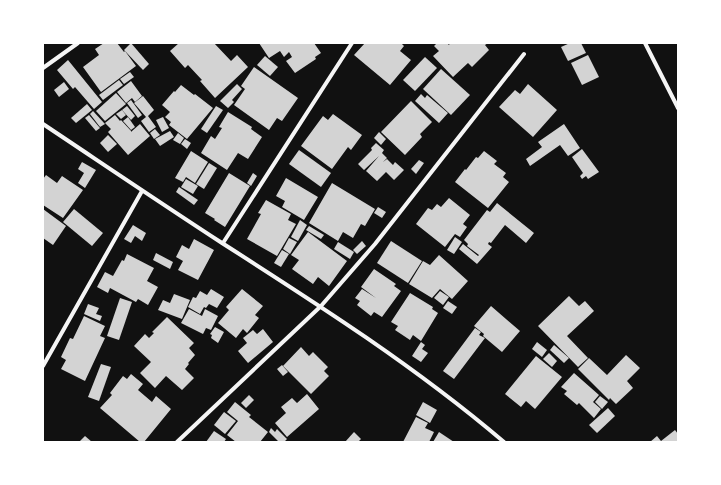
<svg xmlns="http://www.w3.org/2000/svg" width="721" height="485" font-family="Poppins,sans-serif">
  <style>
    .building { fill: #d3d3d3 }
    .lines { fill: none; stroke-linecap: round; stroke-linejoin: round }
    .minor { stroke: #f5f5f5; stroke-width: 4 }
  </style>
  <rect width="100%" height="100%" fill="#111"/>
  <g class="building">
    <path d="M104 43H117L124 52 125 51 136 66 101 92 83 67 99 55 95 49Z"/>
    <path d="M131 43 149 64 143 70 124 50Z"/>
    <path d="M179 43H214L231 61 237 55 248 67 215 98 200 81 202 80 188 65 185 68 170 51Z"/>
    <path d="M259 43H314L321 53 315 57 316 59 295 73 286 61 292 57 289 52 284 57 280 51 269 58Z"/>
    <path d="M365 43H401L404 46 400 51 411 60 390 85 354 55Z"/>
    <path d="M437 43H447L449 45 450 43H488L485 45 489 50 472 67 468 63 453 77 433 56 439 51 434 46Z"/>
    <path d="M570 43H581L586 53 568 61 561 47Z"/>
    <path d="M588 55 599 77 582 85 571 63Z"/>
    <path d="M265 56 278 67 270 76 257 65Z"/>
    <path d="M425 57 437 68 415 91 403 80Z"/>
    <path d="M68 60 102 102 94 109 75 87 73 89 57 70Z"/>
    <path d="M254 67 298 98 282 121 277 118 269 130 234 105 245 89 241 86Z"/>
    <path d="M441 69 470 95 451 115 423 89Z"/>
    <path d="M130 72 134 77 124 84 120 79Z"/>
    <path d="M119 80 123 85 103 100 99 95Z"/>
    <path d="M131 81 142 96 135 102 132 98 126 103 117 92Z"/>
    <path d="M64 82 69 89 59 97 54 90Z"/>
    <path d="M237 84 242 89 232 100 234 102 228 108 220 101Z"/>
    <path d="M528 84 557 110 533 137 499 107 515 90 520 94Z"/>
    <path d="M181 85 194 95 195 94 213 108 187 139 169 125 171 122 165 117 170 112 162 105 174 91 175 92Z"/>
    <path d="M116 93 126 104 105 121 96 111Z"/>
    <path d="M421 94 425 98 427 95 448 113 439 123 415 101Z"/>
    <path d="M143 96 154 110 148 116 156 127 149 132 141 121 146 117 134 103Z"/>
    <path d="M131 100 142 115 138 118 127 103Z"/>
    <path d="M411 101 432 122 420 134 422 137 405 155 381 132Z"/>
    <path d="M87 104 92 110 76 123 71 118Z"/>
    <path d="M127 106 135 116 131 120 122 110Z"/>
    <path d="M216 106 223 110 207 133 201 129Z"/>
    <path d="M122 110 126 115 121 119 116 114Z"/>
    <path d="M93 111 105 124 100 127 90 114Z"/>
    <path d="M228 112 252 127 251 129 262 137 248 159 238 153 227 170 201 153 211 136 215 139 222 128 219 127Z"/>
    <path d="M333 114 362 135 351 150 348 147 332 169 301 146 323 116 328 120Z"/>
    <path d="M89 115 100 128 96 131 85 118Z"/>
    <path d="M115 115 120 121 112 128 121 120 132 132V131L140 124 150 136 128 155 108 132 111 129 105 123Z"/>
    <path d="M128 117 135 127 131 130 123 121Z"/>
    <path d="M163 117 169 128 162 132 156 120Z"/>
    <path d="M564 124 580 148 568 156 560 145 530 166 526 159 542 147 538 142Z"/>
    <path d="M155 129 160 135 154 139 150 133Z"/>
    <path d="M170 131 174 137 160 146 155 139Z"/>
    <path d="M379 132 386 139 381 145 374 138Z"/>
    <path d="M178 133 184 138 180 144 173 140Z"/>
    <path d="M108 135 117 144 108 152 100 143Z"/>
    <path d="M185 139 191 143 187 149 181 144Z"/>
    <path d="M376 143 384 150 382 153 387 158 383 162 387 159 393 165 395 162 404 170 394 180 386 172 377 181 366 171 379 156 364 170 358 164 372 150 371 148Z"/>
    <path d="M582 149 599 172 588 179 586 176 582 179 580 176 583 173 572 157Z"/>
    <path d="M299 150 331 173 321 187 289 164Z"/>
    <path d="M191 151 208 162 195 183 186 177 183 182 175 178Z"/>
    <path d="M484 151 497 161 494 164 506 173 503 177 509 182 488 208 455 182 465 169 466 170 476 157 478 158Z"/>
    <path d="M419 160 424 163 416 174 411 169Z"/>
    <path d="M82 162 96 170 85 188 78 183 84 173 78 169Z"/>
    <path d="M209 163 217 168 204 189 196 184Z"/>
    <path d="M229 173 250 186 225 227 214 220 215 219 205 213Z"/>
    <path d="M253 173 257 176 251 186 247 183Z"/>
    <path d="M46 175 57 183 62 176 83 190 63 218 43 205V179Z"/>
    <path d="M286 178 318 197 304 220 282 207 285 201 276 196Z"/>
    <path d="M186 179 198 186 193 194 181 187Z"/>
    <path d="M332 183 375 209 365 226 361 224 353 238 343 232 338 241 309 223Z"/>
    <path d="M179 187 198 200 194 205 176 192Z"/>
    <path d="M449 198 470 215 463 224 467 227 460 237 455 234 445 247 416 224 428 208 432 210 437 204 441 207Z"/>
    <path d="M266 200 291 214 288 220 296 224 277 256 247 239 261 214 258 213Z"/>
    <path d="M497 203 534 233 526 243 505 225 491 243 489 242 488 244 492 247 477 264 459 249 463 244 478 256 479 255 467 246 468 244 464 240 487 210 490 212Z"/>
    <path d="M378 207 386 212 382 218 374 213Z"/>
    <path d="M43 209 66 226 53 245 43 238Z"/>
    <path d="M74 209 103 233 92 246 63 222Z"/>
    <path d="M300 220 307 225 298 241 291 237Z"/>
    <path d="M133 225 146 233 142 241 135 236 131 243 124 239Z"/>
    <path d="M309 226 324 235 321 239 306 230Z"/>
    <path d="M308 232 347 261 329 286 318 277 313 284 292 269 299 260 291 255Z"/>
    <path d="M455 237 462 242 454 254 447 250Z"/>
    <path d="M289 238 297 242 290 254 283 249Z"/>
    <path d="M194 239 214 250 198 280 178 270 183 261 176 257 182 245 189 249Z"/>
    <path d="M362 241 366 246 357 254 353 250Z"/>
    <path d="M391 241 422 261 408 283 377 263Z"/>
    <path d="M338 242 354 252 350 259 334 249Z"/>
    <path d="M282 250 289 254 281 267 274 263Z"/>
    <path d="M156 253 173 262 170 269 153 260Z"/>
    <path d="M127 254 154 268 147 281 158 287 148 305 138 299 136 302 110 288 108 293 97 287 105 272 113 276 122 260 124 261Z"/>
    <path d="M439 255 468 281 452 299 440 289 432 298 409 284 423 261 430 265Z"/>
    <path d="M374 269 396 284 394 286 401 291 382 317 374 312 371 316 357 305 360 301 355 298 362 289 376 298 361 287Z"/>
    <path d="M211 289 224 297 217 308 209 304 206 308 204 307 200 314 188 307 193 297 196 298 200 291 207 295Z"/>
    <path d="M242 289 263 306 255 315 259 318 247 333 243 329 236 338 218 323 229 310 226 307Z"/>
    <path d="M440 291 449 297 443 305 434 298Z"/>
    <path d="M410 293 433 307 432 309 438 313 421 341 413 335 410 340 395 330 398 326 391 322Z"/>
    <path d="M174 294 190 300 182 319 158 310 163 300 170 303Z"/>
    <path d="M569 296 579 306 585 301 594 311 567 336 588 358 578 367 538 326Z"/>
    <path d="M120 298 132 302 119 340 107 336Z"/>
    <path d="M448 301 457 307 452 314 443 308Z"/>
    <path d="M88 304 99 308 96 314 102 316 100 321 84 314Z"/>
    <path d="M491 306 520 331 502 352 483 336 484 334 474 326Z"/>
    <path d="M189 309 202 316 205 309 218 316 211 330 206 328 203 334 181 323Z"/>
    <path d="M84 316 105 326 100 336 105 338 85 381 61 369 66 360 61 357 70 338 73 339Z"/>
    <path d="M167 317 194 343 189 348 195 355 188 363 189 364 185 369 194 378 182 390 166 376 155 388 140 373 151 362 134 346 145 334 149 338 154 333 152 332Z"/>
    <path d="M215 327 224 332 218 343 211 338 212 335 210 334Z"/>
    <path d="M475 328 481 332 479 335 485 338 454 379 443 371Z"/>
    <path d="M263 329 273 342 248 363 238 351 247 343 243 338 253 330 257 334Z"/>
    <path d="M421 342 425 345 422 349 428 353 421 362 412 356Z"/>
    <path d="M537 342 547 350 542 357 532 349Z"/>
    <path d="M554 345 569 358 564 363 550 350Z"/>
    <path d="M301 347 309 356 313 352 328 367 324 371 329 376 311 394 283 366Z"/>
    <path d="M549 353 557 361 552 367 543 359Z"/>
    <path d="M626 355 640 368 627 381 633 388 616 404 610 398 609 400 578 369 589 358 607 375Z"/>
    <path d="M536 356 562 377 535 409 526 401 521 407 505 394Z"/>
    <path d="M101 364 111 367 99 401 88 397Z"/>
    <path d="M282 365 288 372 283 376 277 369Z"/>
    <path d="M574 373 599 395 593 402 601 409 594 418 579 403 577 405 564 394 567 391 561 387Z"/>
    <path d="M131 374 143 384 138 390 152 402 156 396 171 409 144 442H140L100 408 112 395 110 393 123 376 127 379Z"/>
    <path d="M307 394 319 409 287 437 275 423 286 413 281 407 292 398 297 403Z"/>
    <path d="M249 395 254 400 246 408 241 403Z"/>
    <path d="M600 396 608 402 602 409 595 402Z"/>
    <path d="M235 402 251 415 249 417 268 432 260 442H236L227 435 238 421 227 412Z"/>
    <path d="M423 402 437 410 430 423 416 415Z"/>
    <path d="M608 408 615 416 597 433 589 425Z"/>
    <path d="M224 412 236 421 225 434 214 425Z"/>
    <path d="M416 417 428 423 425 428 434 432 429 442H403Z"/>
    <path d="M271 428 275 432 277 429 287 439 284 442H279L269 432Z"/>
    <path d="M675 430 678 434V442H650L657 436 661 441Z"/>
    <path d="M214 431 226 439 224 442H206Z"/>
    <path d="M354 432 361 439 358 442H345Z"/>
    <path d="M439 432 454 442H433Z"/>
    <path d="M85 436 92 442H79Z"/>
  </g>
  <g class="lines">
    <g class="minor">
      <path d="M645 43 678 108"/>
      <path d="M43 68 78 43"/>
      <path d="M43 124C103 164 162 204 222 243 319 305 416 367 504 442"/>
      <path d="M223 243 352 43"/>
      <path d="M43 366 142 191"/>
      <path d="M177 442 321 306 375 244 524 54"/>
    </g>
  </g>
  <rect width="721" height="485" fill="none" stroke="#ffffff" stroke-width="88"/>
</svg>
